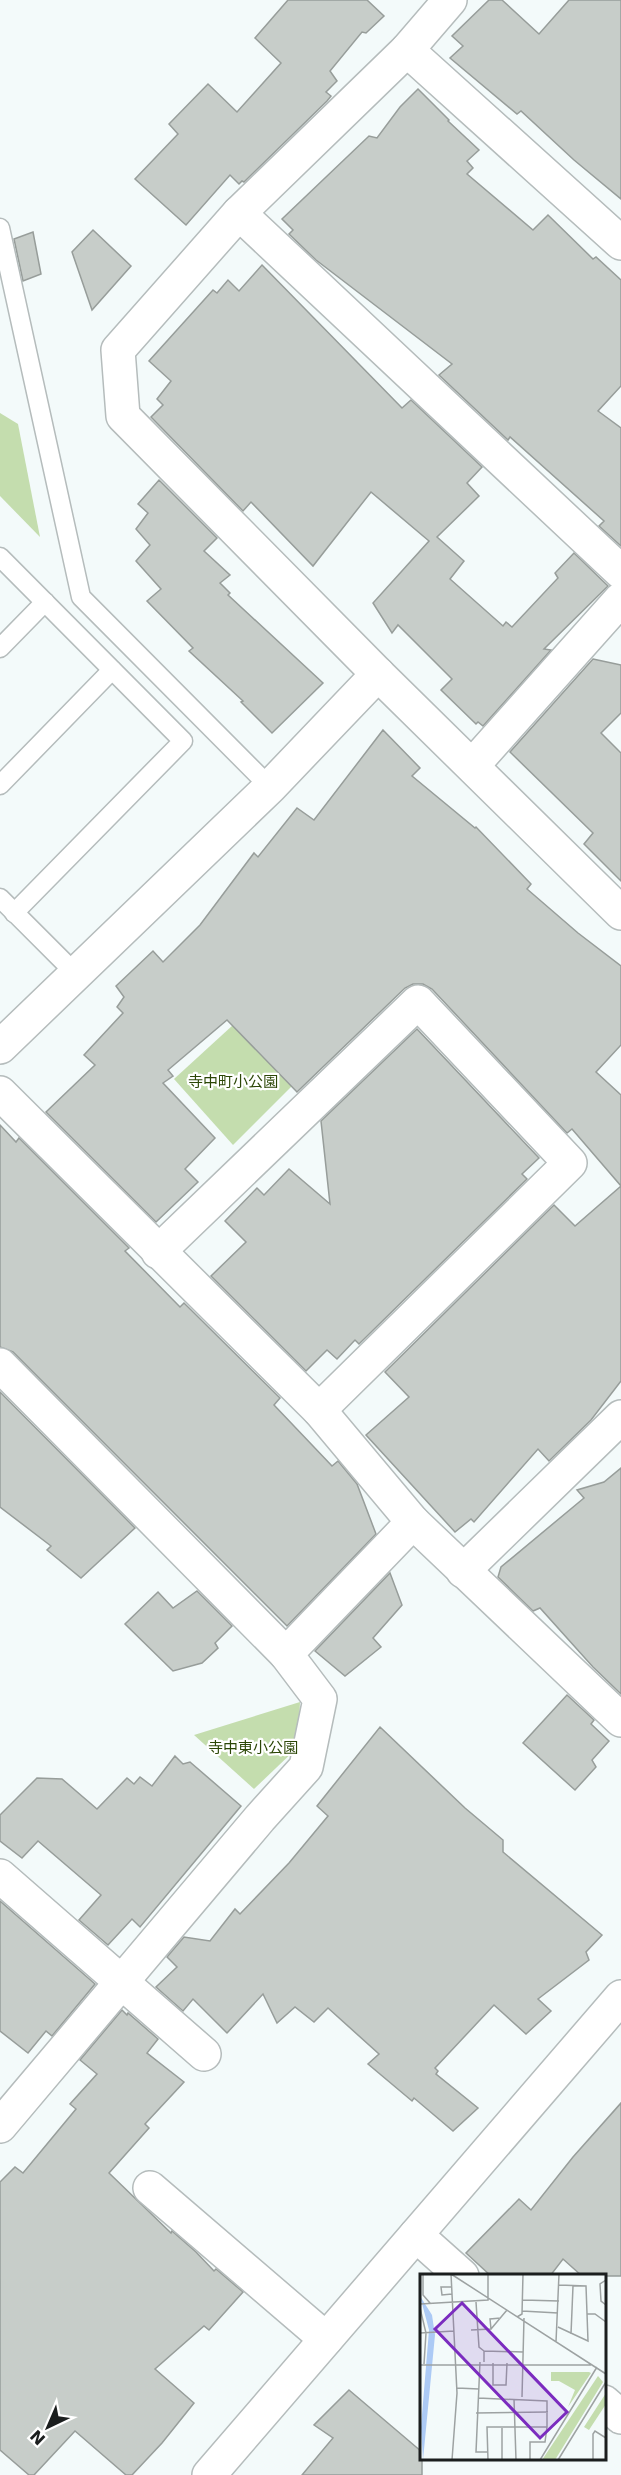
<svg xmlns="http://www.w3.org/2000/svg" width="621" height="2475" font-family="'DejaVu Sans','Noto Sans JP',sans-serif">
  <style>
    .green { fill: #c4ddae }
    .building { fill: #c7cdc9; stroke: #979d9a; stroke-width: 1.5 }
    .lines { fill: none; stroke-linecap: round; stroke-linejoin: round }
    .lane-casing { stroke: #b5bcbc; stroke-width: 21 }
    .street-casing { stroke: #b5bcbc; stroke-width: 36 }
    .secondary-casing { stroke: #b5bcbc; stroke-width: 36 }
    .lane { stroke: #fff; stroke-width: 18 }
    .street { stroke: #fff; stroke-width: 33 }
    .secondary { stroke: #fff; stroke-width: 33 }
    .labels { text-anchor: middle; stroke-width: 4.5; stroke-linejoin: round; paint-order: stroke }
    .park-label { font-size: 15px; fill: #2c4707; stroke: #fff }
    .inset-road { fill: none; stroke: #9da2a2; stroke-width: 1.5 }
    .view { fill: #7b2cbf; fill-opacity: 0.15; stroke: #7b2cbf; stroke-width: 3 }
    .inset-edge { fill: none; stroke: #1b1e1e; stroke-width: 3 }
  </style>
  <rect width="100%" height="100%" fill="#f3fafa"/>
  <g class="green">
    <path d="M0 413 18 424 40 537 0 496Z"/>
    <path d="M233 1025 295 1083 233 1145 174 1079Z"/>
    <path d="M300 1702 298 1747 254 1789 194 1735Z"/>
  </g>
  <g class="building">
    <path d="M288 0H367L384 16 366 33 362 32 330 71 337 81 326 92 331 96 327 101 244 182 242 181 239 184 230 175 186 225 135 179 178 134 169 124 208 84 237 112 281 63 255 38Z"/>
    <path d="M489 0H502L539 34 569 0H621V199L574 160 521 111 517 114 450 58 463 46 452 36Z"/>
    <path d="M418 89 449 120 448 121 479 150 467 161 473 168 467 174 533 230 548 215 593 259 596 257 621 280V386L598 411 621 428V546L599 526 604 521 510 437 508 440 439 375 452 364 316 260 289 234 293 230 282 219 369 136 377 138 400 107Z"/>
    <path d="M93 230 131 266 92 310 72 252Z"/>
    <path d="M33 232 41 274 23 281 14 239Z"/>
    <path d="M262 265 402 408 411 400 482 467 467 483 479 496 437 537 464 561 450 579 503 626 506 622 512 627 558 578 555 573 574 553 608 586 544 649 551 650 483 726 478 722 476 724 441 690 452 679 398 625 392 633 373 603 429 541 371 492 313 566 251 502 243 511 151 417 163 405 157 399 171 381 149 361 213 290 217 293 228 280 239 291Z"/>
    <path d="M159 480 217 538 204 551 230 575 220 583 230 593 228 595 323 683 272 733 241 702 243 701 189 651 193 648 147 601 161 589 136 561 150 545 136 529 148 513 138 504Z"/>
    <path d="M593 659 621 665V713L601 733 621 753V881L584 844 593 833 510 752Z"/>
    <path d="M383 730 420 768 412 776 475 828 476 827 531 884 527 889 578 933 621 966V1045L596 1072 621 1095V1381L591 1420 549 1461 538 1449 474 1522 471 1519 455 1532 366 1435 409 1397 385 1372 554 1205 575 1226 621 1186 572 1129 567 1133 432 989 423 984H413L405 988 297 1092 227 1020 168 1070 173 1076 163 1083 215 1138 185 1169 198 1182 156 1222 46 1112 95 1065 84 1055 123 1013 117 1007 124 997 116 986 153 951 163 962 200 925 254 853 258 857 297 808 314 820Z"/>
    <path d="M417 1029 539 1158 522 1174 527 1179 359 1344 355 1340 337 1359 327 1350 306 1371 211 1276 246 1242 225 1221 257 1188 264 1195 289 1169 330 1204 321 1121Z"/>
    <path d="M0 1125 16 1142 19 1138 129 1248 125 1251 180 1307 184 1303 280 1398 274 1405 332 1466 338 1461 357 1484 376 1534 287 1626 13 1352 0 1347Z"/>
    <path d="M0 1392 135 1528 81 1578 47 1550 51 1546 0 1507Z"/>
    <path d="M621 1468V1694L593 1667 540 1608 533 1611 498 1577 501 1567 584 1498 577 1490 604 1482Z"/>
    <path d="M390 1573 402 1605 373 1638 381 1647 345 1676 315 1651Z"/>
    <path d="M197 1591 232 1626 215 1643 218 1648 202 1663 173 1671 125 1624 158 1592 173 1608Z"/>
    <path d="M567 1695 594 1720 591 1724 609 1741 592 1760 596 1767 575 1790 523 1743Z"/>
    <path d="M380 1727 465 1808 503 1840V1852L602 1935 586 1952 589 1960 538 1999 551 2011 526 2034 494 2005 435 2068 438 2071 436 2074 478 2108 453 2131 414 2098 412 2101 368 2064 379 2054 328 2008 314 2022 295 2007 277 2023 263 1994 227 2033 193 1999 183 2011 156 1987 177 1967 167 1957 184 1937 210 1941 235 1909 240 1914 289 1863 328 1816 317 1806Z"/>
    <path d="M175 1756 183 1764 190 1762 241 1806 140 1927 132 1919 108 1945 79 1920 101 1895 38 1841 22 1858 0 1841V1815L37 1778 62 1779 97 1809 127 1778 134 1784 140 1777 152 1786Z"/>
    <path d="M0 1901 95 1984 52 2036 46 2031 28 2053 0 2031Z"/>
    <path d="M122 2010 127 2015 128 2013 158 2039 147 2053 184 2082 145 2124 149 2128 109 2173 171 2233 172 2231 196 2252 214 2271 216 2269 243 2292 209 2330 204 2326 155 2369 194 2403 162 2443 132 2475H126L75 2431 34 2475H29L0 2450V2182L15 2167 23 2173 76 2109 70 2104 97 2074 80 2060Z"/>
    <path d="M621 2103V2276H582L563 2259 550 2276H491L466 2253 519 2199 531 2210 573 2157Z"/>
    <path d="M349 2390 422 2452V2475H302L333 2438 314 2425Z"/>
  </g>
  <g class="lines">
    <g class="lane-casing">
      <g id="lane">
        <path d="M0 228 81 597 270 787"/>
        <path d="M0 557 183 741 14 913"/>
        <path d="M0 648 45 602"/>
        <path d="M0 785 112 670"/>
        <path d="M0 898 76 974"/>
      </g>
    </g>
    <g class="street-casing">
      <g id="street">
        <path d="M407 50 450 0"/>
        <path d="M239 213 621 572"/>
        <path d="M621 243 407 50 239 213 118 350 123 416 378 674 621 913"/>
        <path d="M473 765 621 599"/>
        <path d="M0 1047 270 787 378 674"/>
        <path d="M0 1093 319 1410 413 1522 621 1720"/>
        <path d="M158 1252 418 1002 570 1163 319 1410"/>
        <path d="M0 1365 286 1654"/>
        <path d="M463 1571 621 1417"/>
        <path d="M0 1876 204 2054"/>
        <path d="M0 2126 260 1818 306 1767 320 1699 286 1654 413 1522"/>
        <path d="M150 2188 326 2339"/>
        <path d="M416 2235 462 2276"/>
        <path d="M604 2402 621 2417"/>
      </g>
    </g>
    <g class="secondary-casing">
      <path id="secondary" d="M209 2475 621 1997"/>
    </g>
    <use href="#lane" class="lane"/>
    <use href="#street" class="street"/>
    <use href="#secondary" class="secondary"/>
  </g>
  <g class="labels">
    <g class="park-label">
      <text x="233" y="1087">寺中町小公園</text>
      <text x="253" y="1753">寺中東小公園</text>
    </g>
  </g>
  <g transform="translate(420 2274)">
    <rect width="186" height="186" fill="#f3fafa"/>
    <path d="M131 98H169L171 99 148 133 155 116 139 107H131ZM178 102 183 108 135 186H122ZM186 119V130L169 156 164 153Z" fill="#c4ddae"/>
    <path d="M0 22 12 41 15 61 3 186 1 153 9 56Z" fill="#accaf5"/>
    <path class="inset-road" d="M3 0V21L10 29M31 0 37 119 32 186M31 0 186 100M186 6 180 10 181 27 186 31M31 13H21L22 21 32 20M103 26 139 27M56 28 59 73 64 77V88M0 30 68 26V0M0 34 6 59 4 90M102 37 138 39M167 40H175L186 48M97 43 102 40 103 0M138 53 168 67 166 12 139 11M71 55 87 36M51 56 71 55 70 45 81 44M0 59 34 57M151 60 153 12M136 68 139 0M64 77 103 78M60 88 56 178H68M73 89V111H86L87 89M0 91H171M37 114 59 115M102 123 104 44M58 124 127 127V153H67L68 186M94 125 96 186M56 139 128 138M82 154V186M110 186V168H125L127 153M120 186 177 93M138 186 186 108M173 186V160L175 157 186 164"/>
    <path class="view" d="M42 29 147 138 120 164 15 55Z"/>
    <rect width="186" height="186" class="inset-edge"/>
  </g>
  <g transform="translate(48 2427) rotate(224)" stroke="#ffffff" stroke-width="4.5" paint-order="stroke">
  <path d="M0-4.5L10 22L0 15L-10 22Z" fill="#1b1e1e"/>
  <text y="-9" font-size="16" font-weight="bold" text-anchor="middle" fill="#1b1e1e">N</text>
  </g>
</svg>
